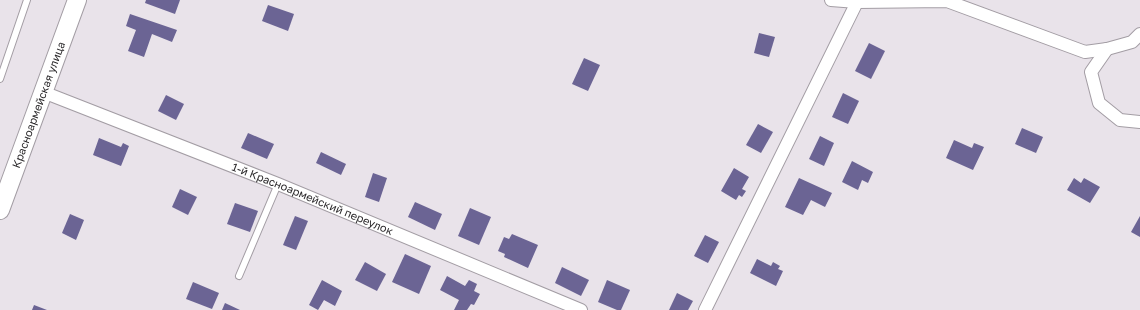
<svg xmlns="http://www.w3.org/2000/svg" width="1140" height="310" font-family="'Golos Text',sans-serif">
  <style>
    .building { fill: #6b6494 }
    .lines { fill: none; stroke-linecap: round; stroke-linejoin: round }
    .lane-casing { stroke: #a39da4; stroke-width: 8 }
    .street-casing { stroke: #a39da4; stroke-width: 14 }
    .secondary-casing { stroke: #a39da4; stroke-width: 20 }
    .lane { stroke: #fff; stroke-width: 6 }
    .street { stroke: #fff; stroke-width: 12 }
    .secondary { stroke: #fff; stroke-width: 18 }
    .labels { text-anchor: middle; stroke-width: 4; stroke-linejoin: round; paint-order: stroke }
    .street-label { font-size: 11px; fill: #2c2a2c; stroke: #fff }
  </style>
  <rect width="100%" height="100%" fill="#e9e3ea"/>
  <g class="building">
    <path d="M146 0H180L175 14 145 3Z"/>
    <path d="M268 5 294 14 288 31 262 21Z"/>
    <path d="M130 14 177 30 172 42 152 34 144 57 128 51 136 30 126 26Z"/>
    <path d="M759 33 775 37 769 57 754 53Z"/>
    <path d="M869 43 885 51 871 79 855 71Z"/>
    <path d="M584 58 600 65 588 91 572 84Z"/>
    <path d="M843 93 859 101 848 124 832 117Z"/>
    <path d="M166 95 184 104 176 120 158 111Z"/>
    <path d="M758 124 773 132 761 153 746 145Z"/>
    <path d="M1022 128 1043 137 1036 153 1015 144Z"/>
    <path d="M248 133 274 144 267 159 241 148Z"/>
    <path d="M820 136 834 143 824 166 809 159Z"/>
    <path d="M99 138 121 147 123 143 129 146 121 166 93 155Z"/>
    <path d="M954 140 972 148 974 143 984 147 973 170 946 158Z"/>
    <path d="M321 152 346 164 341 175 316 163Z"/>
    <path d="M852 161 873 172 868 183 862 180 858 190 842 182Z"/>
    <path d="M734 168 749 177 742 189 746 191 742 197 739 195 736 200 721 191Z"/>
    <path d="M373 173 387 178 379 202 365 197Z"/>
    <path d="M799 178 832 193 825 207 811 200 803 215 785 207Z"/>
    <path d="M1074 178 1081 183 1084 178 1100 187 1090 203 1067 190Z"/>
    <path d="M180 189 197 197 188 215 172 207Z"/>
    <path d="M415 202 442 214 435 230 408 217Z"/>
    <path d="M235 203 258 211 250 232 227 224Z"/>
    <path d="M470 208 491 217 479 245 458 236Z"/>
    <path d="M70 214 84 220 76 240 62 233Z"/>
    <path d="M295 216 308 221 296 250 283 245Z"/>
    <path d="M1140 216V237L1131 232Z"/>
    <path d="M512 234 538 245 528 268 504 257 505 254 498 251 504 237 509 239Z"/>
    <path d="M705 235 719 242 708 263 694 256Z"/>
    <path d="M405 254 431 266 419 294 392 282Z"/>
    <path d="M757 259 771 266 773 262 780 266 778 269 783 271 776 286 750 273Z"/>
    <path d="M365 262 386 274 377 291 355 280Z"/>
    <path d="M562 267 589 280 581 296 555 283Z"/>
    <path d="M447 276 465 286 469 280 477 284 474 291 480 294 474 305 471 304 467 310H454L459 300 440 290Z"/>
    <path d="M322 280 342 291 335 306 324 300 318 310 309 305Z"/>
    <path d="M607 280 630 290 621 310H617L598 302Z"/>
    <path d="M193 282 219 293 212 309 186 299Z"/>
    <path d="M677 293 693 301 688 310H669Z"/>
    <path d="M225 303 240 310H222Z"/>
    <path d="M34 305 47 310H32Z"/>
  </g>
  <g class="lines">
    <g class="lane-casing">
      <g id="lane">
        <path d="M0 79 27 0"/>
        <path d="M239 276 278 184"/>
      </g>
    </g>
    <g class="street-casing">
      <g id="street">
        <path d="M831 0 857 2 947 1 1085 52 1107 49 1132 42 1140 34"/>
        <path d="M1107 49 1091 72 1099 103 1120 120 1140 122"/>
        <path id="s1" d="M43 92 278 184 581 310"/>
        <path d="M705 310 857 2"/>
      </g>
    </g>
    <g class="secondary-casing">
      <g id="secondary">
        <path id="s2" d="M0 210 77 0"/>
      </g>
    </g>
    <use href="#lane" class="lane"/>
    <use href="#street" class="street"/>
    <use href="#secondary" class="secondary"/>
  </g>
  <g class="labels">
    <g class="street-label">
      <text dy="4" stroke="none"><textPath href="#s2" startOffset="112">Красноармейская улица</textPath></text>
      <text dy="4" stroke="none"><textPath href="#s1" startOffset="290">1-й Красноармейский переулок</textPath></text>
    </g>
  </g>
</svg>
